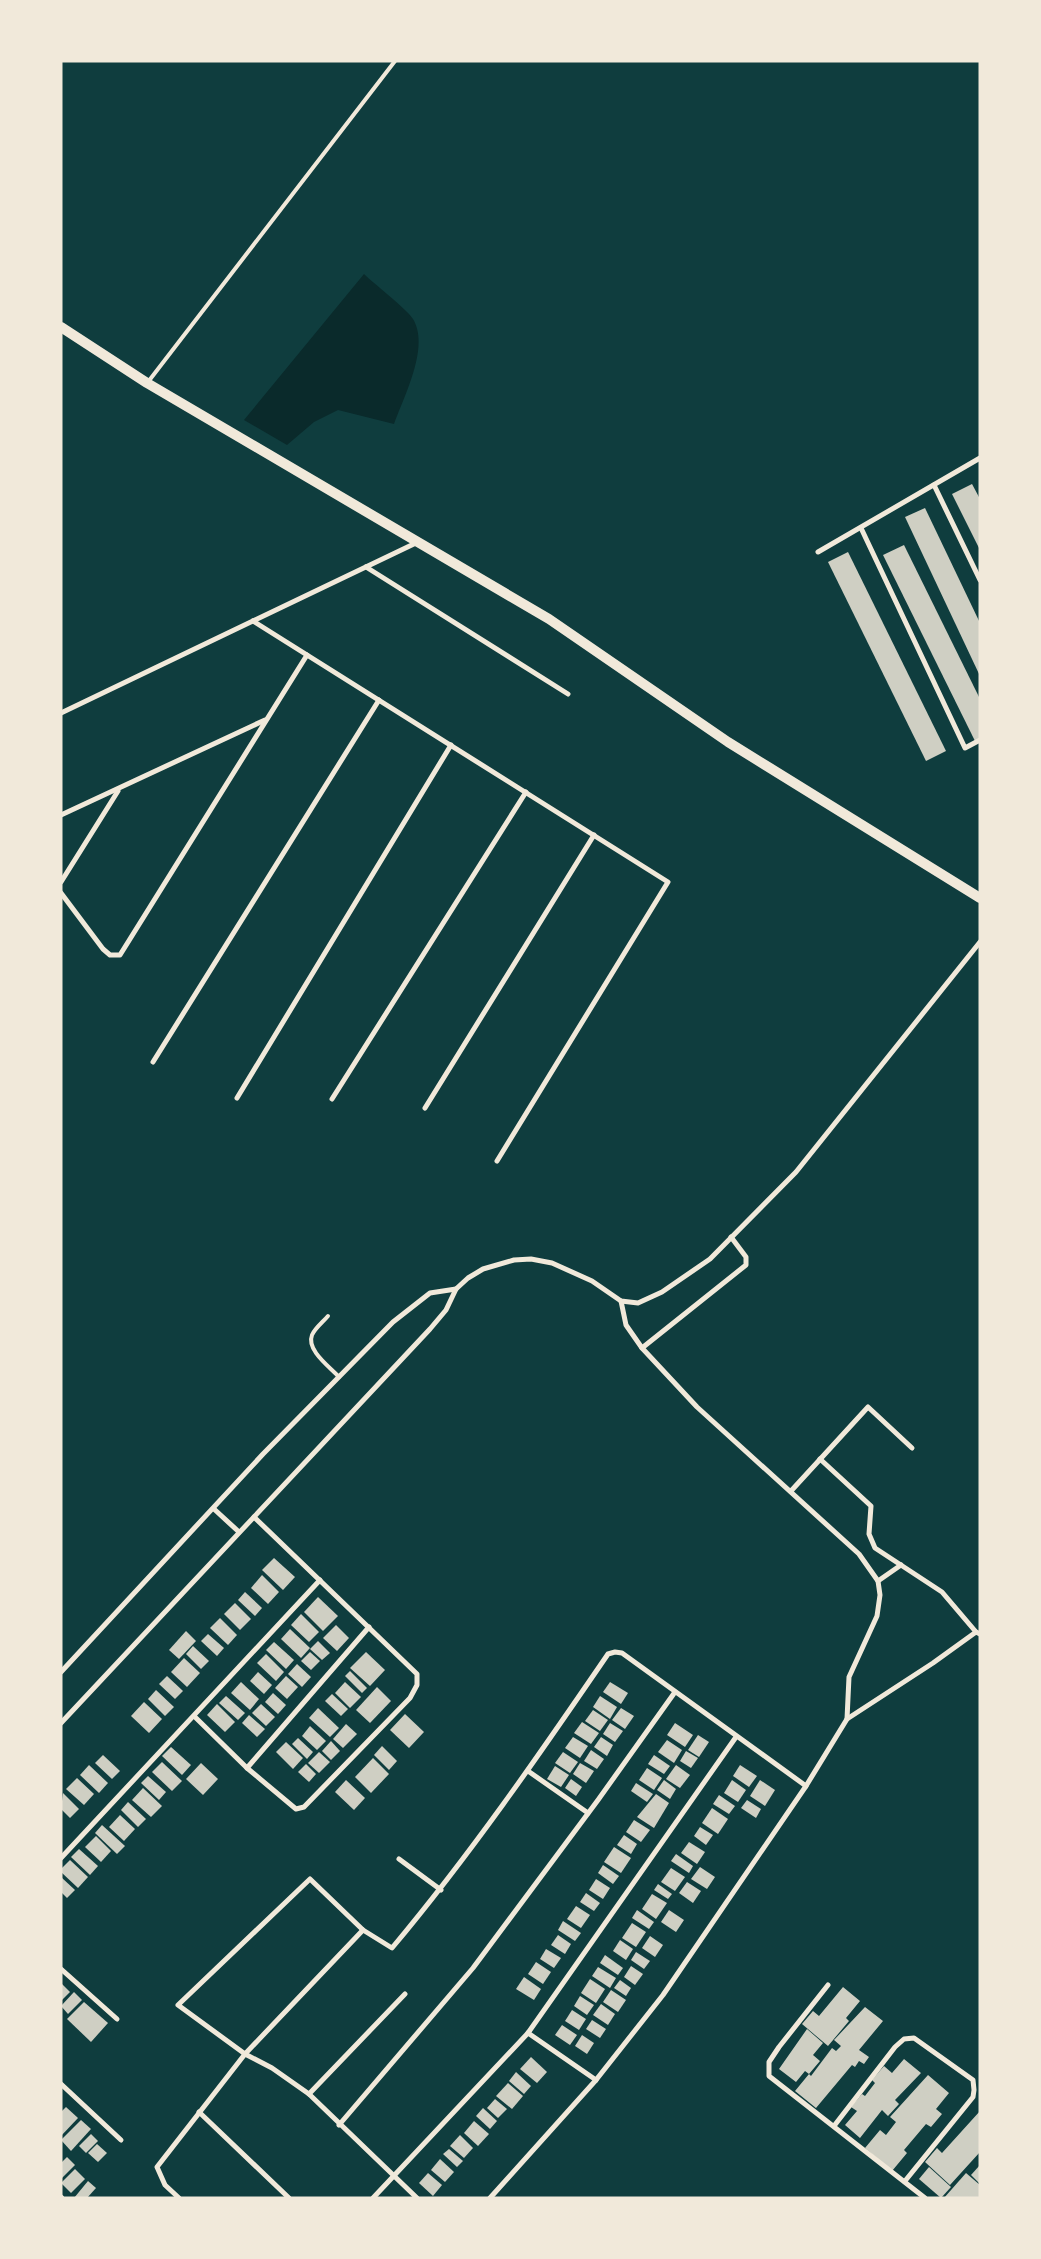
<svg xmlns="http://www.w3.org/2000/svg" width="1041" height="2259" font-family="'Noto Serif',serif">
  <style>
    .water { fill: #0a2a2b }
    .building { fill: #cfcfc3 }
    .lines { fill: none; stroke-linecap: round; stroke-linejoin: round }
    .service { stroke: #f1e9da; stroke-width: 4 }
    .minor { stroke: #f1e9da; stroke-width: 5 }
    .secondary { stroke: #f1e9da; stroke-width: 10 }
  </style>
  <rect width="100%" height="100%" fill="#0f3d3e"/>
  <path class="water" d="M364 274C374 284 407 309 413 319 430 347 404 396 394 424L338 410 314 422 287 445 244 420Z"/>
  <g class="building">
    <path d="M972 484 980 499V550L952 494Z"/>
    <path d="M925 508 980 623V676L905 517Z"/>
    <path d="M904 545 980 699V739L975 741 883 555Z"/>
    <path d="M848 552 946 751 926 761 828 562Z"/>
    <path d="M274 1558 295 1577 283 1590 262 1570Z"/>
    <path d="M262 1575 279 1592 268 1604 251 1588Z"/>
    <path d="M245 1592 262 1608 255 1616 238 1600Z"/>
    <path d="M318 1597 338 1616 323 1631 304 1612Z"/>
    <path d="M235 1603 251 1619 240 1630 224 1614Z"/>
    <path d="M301 1614 319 1632 309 1642 291 1625Z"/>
    <path d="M220 1618 237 1635 228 1645 210 1628Z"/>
    <path d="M336 1625 349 1638 337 1651 323 1638Z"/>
    <path d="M290 1629 310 1648 301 1658 281 1639Z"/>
    <path d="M186 1631 196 1641 179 1659 169 1650Z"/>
    <path d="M208 1634 224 1648 217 1656 201 1641Z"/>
    <path d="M318 1641 330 1653 322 1660 310 1649Z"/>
    <path d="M274 1642 294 1660 286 1669 266 1650Z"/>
    <path d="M193 1646 209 1661 201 1669 186 1654Z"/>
    <path d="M310 1652 320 1661 311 1670 301 1661Z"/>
    <path d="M366 1652 385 1670 370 1686 350 1668Z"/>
    <path d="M266 1654 284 1672 276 1681 257 1663Z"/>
    <path d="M184 1658 200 1673 187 1687 171 1672Z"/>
    <path d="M297 1664 311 1677 302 1687 288 1674Z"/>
    <path d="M350 1671 367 1688 362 1693 345 1676Z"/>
    <path d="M258 1672 272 1685 264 1694 250 1681Z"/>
    <path d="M167 1676 183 1691 175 1699 159 1684Z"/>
    <path d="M286 1676 298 1687 287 1699 275 1688Z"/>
    <path d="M241 1682 259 1699 250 1710 231 1693Z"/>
    <path d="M345 1682 361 1697 350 1708 335 1693Z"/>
    <path d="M610 1682 628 1693 621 1704 603 1692Z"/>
    <path d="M377 1687 391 1701 370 1723 356 1710Z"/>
    <path d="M156 1690 174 1707 165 1716 148 1699Z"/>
    <path d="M273 1693 286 1705 278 1714 265 1702Z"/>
    <path d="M332 1694 348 1709 341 1716 325 1701Z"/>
    <path d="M226 1696 245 1713 238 1720 219 1703Z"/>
    <path d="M600 1696 617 1707 610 1719 593 1707Z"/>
    <path d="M144 1702 162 1719 149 1733 131 1716Z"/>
    <path d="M217 1704 235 1722 225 1732 207 1715Z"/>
    <path d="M261 1704 275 1717 266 1726 252 1713Z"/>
    <path d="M318 1708 339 1728 330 1737 309 1718Z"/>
    <path d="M621 1708 634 1716 625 1729 612 1720Z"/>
    <path d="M593 1710 608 1720 600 1731 585 1721Z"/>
    <path d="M405 1714 424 1732 409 1748 390 1730Z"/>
    <path d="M249 1715 265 1729 257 1737 242 1723Z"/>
    <path d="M582 1722 599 1733 591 1744 574 1733Z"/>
    <path d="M610 1723 623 1731 615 1742 603 1734Z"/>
    <path d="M675 1723 693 1735 685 1747 667 1735Z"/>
    <path d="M346 1724 357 1734 343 1748 333 1739Z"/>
    <path d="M310 1726 326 1741 317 1750 302 1736Z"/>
    <path d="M698 1735 709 1742 699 1757 688 1750Z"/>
    <path d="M573 1737 588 1746 580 1758 565 1748Z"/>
    <path d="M601 1737 613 1745 607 1756 594 1747Z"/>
    <path d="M298 1738 313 1752 307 1759 292 1744Z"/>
    <path d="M667 1740 682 1750 674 1763 658 1752Z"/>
    <path d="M331 1741 340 1751 331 1760 322 1751Z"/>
    <path d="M286 1742 303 1758 293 1769 276 1752Z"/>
    <path d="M382 1746 397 1761 389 1770 374 1755Z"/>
    <path d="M171 1747 191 1765 182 1775 162 1756Z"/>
    <path d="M591 1750 604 1759 597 1769 584 1761Z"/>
    <path d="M686 1751 698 1758 691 1768 680 1761Z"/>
    <path d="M319 1752 330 1762 319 1773 308 1763Z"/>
    <path d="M563 1752 578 1762 570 1773 555 1763Z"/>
    <path d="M103 1755 120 1771 112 1779 95 1763Z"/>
    <path d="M654 1755 670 1766 664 1774 648 1764Z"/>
    <path d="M373 1758 389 1774 371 1793 355 1777Z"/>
    <path d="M162 1762 182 1781 172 1791 152 1772Z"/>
    <path d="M201 1763 218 1779 203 1795 186 1779Z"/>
    <path d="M580 1763 594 1771 586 1783 573 1774Z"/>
    <path d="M306 1764 316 1774 309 1782 298 1772Z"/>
    <path d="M89 1765 108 1783 99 1793 80 1775Z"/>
    <path d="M676 1765 690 1775 680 1788 666 1779Z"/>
    <path d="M740 1765 757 1776 749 1787 733 1776Z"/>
    <path d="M555 1766 569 1775 561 1787 547 1779Z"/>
    <path d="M647 1768 662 1778 654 1790 639 1780Z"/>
    <path d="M148 1776 166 1792 159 1800 141 1783Z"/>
    <path d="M77 1778 94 1794 84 1805 66 1789Z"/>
    <path d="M571 1779 582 1787 576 1796 565 1788Z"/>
    <path d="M346 1780 365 1798 354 1810 335 1792Z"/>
    <path d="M664 1780 676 1789 670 1799 657 1790Z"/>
    <path d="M732 1780 746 1790 738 1802 724 1793Z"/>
    <path d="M760 1780 775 1790 765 1806 750 1796Z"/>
    <path d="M636 1783 653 1794 647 1802 631 1791Z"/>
    <path d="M143 1788 162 1806 151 1817 132 1800Z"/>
    <path d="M63 1793 79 1809 70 1818 61 1809Z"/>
    <path d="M656 1794 669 1803 654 1828 637 1817Z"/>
    <path d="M719 1795 735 1806 729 1814 713 1804Z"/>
    <path d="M747 1800 761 1809 756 1818 741 1808Z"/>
    <path d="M128 1802 146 1819 138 1827 121 1810Z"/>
    <path d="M712 1808 728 1819 718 1834 702 1823Z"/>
    <path d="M120 1815 135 1829 124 1841 109 1827Z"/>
    <path d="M634 1820 650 1830 641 1842 626 1832Z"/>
    <path d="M102 1825 125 1846 117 1854 95 1833Z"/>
    <path d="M700 1827 713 1835 706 1845 694 1836Z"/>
    <path d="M624 1835 637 1844 631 1854 617 1845Z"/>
    <path d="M96 1836 111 1851 101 1862 85 1847Z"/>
    <path d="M689 1842 705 1852 697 1864 681 1853Z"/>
    <path d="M614 1847 631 1858 621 1873 604 1862Z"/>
    <path d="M79 1849 98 1866 90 1875 71 1857Z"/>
    <path d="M676 1854 693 1866 689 1873 671 1861Z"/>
    <path d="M70 1860 88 1877 78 1888 61 1872V1869Z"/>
    <path d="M603 1865 619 1876 613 1884 598 1873Z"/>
    <path d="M700 1867 715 1877 707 1889 691 1879Z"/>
    <path d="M671 1868 685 1877 675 1891 661 1882Z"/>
    <path d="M61 1877 75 1890 67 1898 61 1892Z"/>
    <path d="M596 1879 610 1888 603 1899 589 1890Z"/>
    <path d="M687 1882 701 1891 693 1903 679 1893Z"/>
    <path d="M658 1884 672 1894 668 1899 654 1890Z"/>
    <path d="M586 1893 600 1903 594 1911 580 1902Z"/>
    <path d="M652 1894 667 1903 656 1919 642 1909Z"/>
    <path d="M576 1906 590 1915 581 1928 567 1919Z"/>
    <path d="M637 1910 654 1922 649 1929 632 1918Z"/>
    <path d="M669 1910 684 1920 676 1932 661 1922Z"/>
    <path d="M563 1921 581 1933 575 1941 558 1930Z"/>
    <path d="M632 1923 646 1932 636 1947 622 1938Z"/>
    <path d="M558 1935 571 1944 565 1954 551 1945Z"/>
    <path d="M650 1936 663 1945 655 1957 642 1948Z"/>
    <path d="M620 1940 633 1949 626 1960 613 1951Z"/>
    <path d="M546 1949 561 1958 554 1968 540 1959Z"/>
    <path d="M636 1952 650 1961 644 1969 631 1960Z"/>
    <path d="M605 1955 623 1968 618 1975 600 1963Z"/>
    <path d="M536 1962 551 1972 543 1984 528 1974Z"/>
    <path d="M631 1966 643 1974 635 1985 624 1977Z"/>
    <path d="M598 1967 616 1978 610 1988 592 1976Z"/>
    <path d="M524 1977 541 1989 534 2000 516 1989Z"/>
    <path d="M590 1979 605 1989 596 2003 581 1993Z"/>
    <path d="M620 1980 631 1988 626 1996 614 1988Z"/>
    <path d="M61 1983 70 1992 61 2001Z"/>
    <path d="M843 1987 860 2001 846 2018 849 2021 828 2046 802 2024 813 2011 819 2016Z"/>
    <path d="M611 1990 626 2000 618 2012 603 2002Z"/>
    <path d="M74 1992 82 2000 68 2014 61 2006Z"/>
    <path d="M580 1996 594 2005 587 2015 574 2006Z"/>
    <path d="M84 2002 108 2023 91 2042 67 2019Z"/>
    <path d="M601 2004 615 2014 608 2025 593 2015Z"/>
    <path d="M865 2007 883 2021 859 2050 869 2057 864 2064 859 2061 855 2067 852 2065 816 2108 795 2091 809 2074 811 2076 832 2048 836 2051 841 2046 834 2040Z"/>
    <path d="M572 2010 586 2019 579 2030 565 2021Z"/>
    <path d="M592 2020 606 2029 600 2038 586 2029Z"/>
    <path d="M562 2025 577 2035 570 2045 555 2035Z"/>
    <path d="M807 2029 823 2043 813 2055 820 2061 809 2074 805 2071 796 2082 779 2069Z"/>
    <path d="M582 2035 594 2043 587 2054 575 2046Z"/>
    <path d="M531 2057 547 2072 537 2083 520 2069Z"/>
    <path d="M904 2059 921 2073 895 2100 899 2104 888 2116 882 2110 860 2138 845 2125 857 2111 851 2107 862 2094 865 2096 875 2083 872 2080 884 2066 892 2073Z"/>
    <path d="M516 2072 531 2086 524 2094 509 2081Z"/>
    <path d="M928 2075 949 2093 936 2109 942 2114 931 2127 926 2124 904 2150 907 2153 892 2171 865 2148 880 2130 886 2135 896 2122 890 2117Z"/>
    <path d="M508 2083 523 2096 512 2109 496 2096Z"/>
    <path d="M495 2099 507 2109 498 2118 487 2108Z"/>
    <path d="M66 2107 78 2118 61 2136V2112Z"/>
    <path d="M483 2108 497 2121 490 2129 476 2116Z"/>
    <path d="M980 2111V2152L950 2185 925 2162 937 2148 942 2153Z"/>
    <path d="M81 2120 91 2129 71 2151 61 2140Z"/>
    <path d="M474 2121 489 2134 478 2146 464 2133Z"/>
    <path d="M91 2134 98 2141 86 2153 79 2146Z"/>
    <path d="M460 2135 473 2148 464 2158 450 2146Z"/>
    <path d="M97 2144 107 2153 98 2162 88 2153Z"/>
    <path d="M449 2149 463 2161 457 2167 443 2154Z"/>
    <path d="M67 2157 75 2165 61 2179V2163Z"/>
    <path d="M440 2159 454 2172 445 2182 431 2170Z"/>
    <path d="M980 2165V2184L971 2175Z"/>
    <path d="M929 2167 951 2187 941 2198 919 2179Z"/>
    <path d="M75 2169 85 2179 71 2193 61 2183Z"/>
    <path d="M428 2173 442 2185 433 2196 419 2183Z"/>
    <path d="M966 2173 980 2185V2198H944Z"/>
    <path d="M88 2181 96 2188 87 2198H74Z"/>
  </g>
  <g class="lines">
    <g class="service">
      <path d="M148 382 395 61"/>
      <path d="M328 1316C323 1322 315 1328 312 1335 306 1350 330 1367 339 1377"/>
    </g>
    <g class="minor">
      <path d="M934 485 980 580"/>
      <path d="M861 528 965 748 980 740"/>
      <path d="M818 552 980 458"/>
      <path d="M366 567 568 694"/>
      <path d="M253 621 668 882 497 1161"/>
      <path d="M61 713 418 542"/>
      <path d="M61 815 265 720"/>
      <path d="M61 882 118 791"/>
      <path d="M61 893 103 949 110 955H120L307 655"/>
      <path d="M153 1062 379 700"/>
      <path d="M237 1098 451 745"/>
      <path d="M332 1099 526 792"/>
      <path d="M425 1108 594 835"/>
      <path d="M642 1348 746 1265V1257L731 1237"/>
      <path d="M820 1459 871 1506 869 1534 875 1548 942 1592 976 1632"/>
      <path d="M791 1491 868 1407 912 1448"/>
      <path d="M214 1509 239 1532"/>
      <path d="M878 1581 901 1565"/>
      <path d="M61 1672 263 1454 393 1322 430 1293 456 1289"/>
      <path d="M195 1717 247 1768 296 1809 304 1807 410 1698 417 1685V1674L254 1517"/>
      <path d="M847 1719 933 1663 976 1632 980 1634"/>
      <path d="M61 1723 430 1329 446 1310 456 1289 468 1278 483 1269 514 1260 531 1259 552 1263 592 1281 621 1301 638 1303 662 1292 710 1259 796 1172 980 942"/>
      <path d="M247 1768 369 1627"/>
      <path d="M528 1771 588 1813"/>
      <path d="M61 1858 320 1580"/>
      <path d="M399 1859 441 1890"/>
      <path d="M61 1969 117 2019"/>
      <path d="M828 1985 779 2047 769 2062V2076L925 2198"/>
      <path d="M528 2033 596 2080"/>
      <path d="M61 2084 121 2140"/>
      <path d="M309 2094 405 1994"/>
      <path d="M199 2112 289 2198"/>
      <path d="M339 2125 473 1968 598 1800 675 1692"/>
      <path d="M834 2126 895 2047 904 2039 914 2038 973 2080 974 2090 973 2097 905 2181"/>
      <path d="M61 2197 62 2198"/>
      <path d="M179 2198 165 2185 157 2167 245 2054 363 1930"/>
      <path d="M373 2198 528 2033 736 1737"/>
      <path d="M417 2198 309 2094 272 2068 245 2054 178 2005 310 1879 363 1930 392 1948C470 1855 539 1755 608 1654L615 1652 622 1653 806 1786"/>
      <path d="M490 2198 596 2080 663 1995 806 1786 847 1719 849 1677 877 1616 880 1595 878 1581 859 1554 697 1407 642 1348 626 1325 621 1301"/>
    </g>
    <path class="secondary" d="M61 327 147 383 549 619 728 742 980 898"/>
  </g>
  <rect width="1041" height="2259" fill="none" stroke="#f1e9da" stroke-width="125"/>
</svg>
